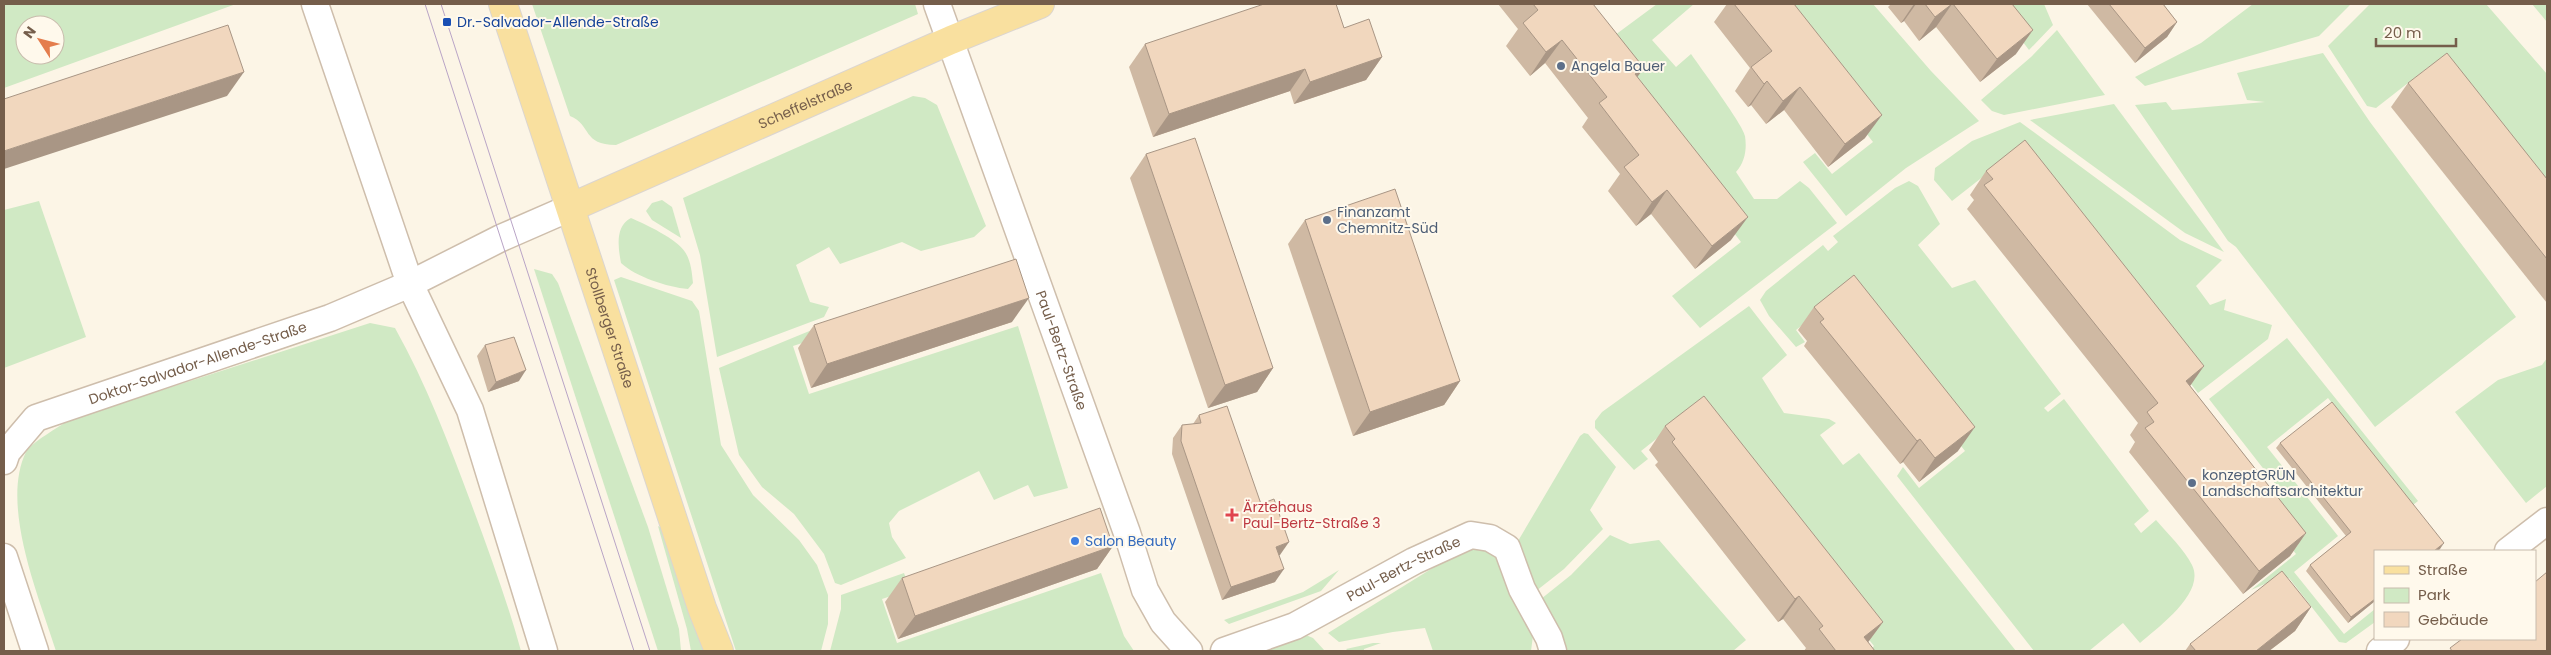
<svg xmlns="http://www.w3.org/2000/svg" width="2551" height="655" font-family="Poppins,sans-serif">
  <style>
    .green { fill: #d0e9c4; fill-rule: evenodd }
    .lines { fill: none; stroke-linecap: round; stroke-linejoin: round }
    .minor-casing { stroke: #cebeac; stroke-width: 29 }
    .major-casing { stroke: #dbd5d0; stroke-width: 30 }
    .minor { stroke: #fff; stroke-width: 26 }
    .major { stroke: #f9e09f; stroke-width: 28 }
    .tram { stroke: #b9a4c6; stroke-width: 1 }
    .wall { fill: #cfb9a3 }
    .shaded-wall { fill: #a99685 }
    .building { fill: #f1d7be; stroke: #a99685 }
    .transit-dot { fill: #1a4fb4; stroke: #fff9ec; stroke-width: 2 }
    .service-dot { fill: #5c6f8a; stroke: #fff9ec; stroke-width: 2 }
    .health-dot { fill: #e0444e; stroke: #fff9ec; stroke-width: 2 }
    .shop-dot { fill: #3f7fe0; stroke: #fff9ec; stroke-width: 2 }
    .labels { text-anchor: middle; stroke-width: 4; stroke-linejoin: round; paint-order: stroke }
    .transit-label { font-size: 14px; fill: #164399; stroke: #fff9ec; text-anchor: start }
    .service-label { font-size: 14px; fill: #4e5e75; stroke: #fff9ec; text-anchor: start }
    .street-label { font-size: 14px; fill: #755e4b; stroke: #fff9ec }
    .health-label { font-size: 14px; fill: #be3a42; stroke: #fff9ec; text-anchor: start }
    .shop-label { font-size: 14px; fill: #366cbe; stroke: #fff9ec; text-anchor: start }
  </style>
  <rect width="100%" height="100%" fill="#fcf5e6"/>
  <g class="green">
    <path d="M4 4H236L4 88ZM25 25H55V55H25Z"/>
    <path d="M532 4H915L918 14 616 145C582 145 592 125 570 116Z"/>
    <path d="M1657 4H1694L1652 40 1676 67 1691 54C1700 67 1744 126 1745 136 1747 149 1745 162 1736 172L1754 199H1777L1800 181 1809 188 1837 223 1700 328 1672 296 1741 242 1628 97 1611 38Z"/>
    <path d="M1766 4H1873L1931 71 1979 121 1906 168 1846 216 1803 162 1815 153 1832 174 1873 142Z"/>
    <path d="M1985 4H2044L2053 25 2029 50 1998 9Z"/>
    <path d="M2253 4H2351L2319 36 2145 86 2135 77 2201 43Z"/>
    <path d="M2370 4H2486L2547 74V214L2431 65 2376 108 2367 106 2328 46Z"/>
    <path d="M2532 4H2547V22Z"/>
    <path d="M2057 30 2105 95 2004 115 1992 111 1981 100 2031 57Z"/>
    <path d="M2323 53 2370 122 2516 317 2375 427 2236 247 2228 241 2135 105 2166 102 2172 110 2265 102 2247 100 2237 73Z"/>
    <path d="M913 96 925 98 937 105 986 226 974 237 921 251 902 242 840 264 829 247 796 265 810 302 829 307 824 317 717 357 700 255 683 198Z"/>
    <path d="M2114 104 2224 252 2185 233 2030 120Z"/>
    <path d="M2020 122 2180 240 2222 260 2196 286 2210 305 2226 299 2224 310 2272 325 2268 339 2198 393 2012 154 1952 201 1934 180 1935 168 1972 141Z"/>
    <path d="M1909 181 1918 186 1940 224 1918 245 1952 288 1975 280 2061 394 2044 408 2048 412 2064 399 2149 511 2134 524 2141 533 2156 520C2168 534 2184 549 2192 565 2206 593 2158 627 2140 643L2123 623 2089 651H2034L1897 476 1903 467 1919 488 1965 451 1842 294 1796 330 1805 342 1796 347 1769 316 1760 300 1766 291 1823 245 1828 251 1838 242 1833 236 1895 188Z"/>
    <path d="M662 200 672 207 681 238 652 220 646 211 652 203Z"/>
    <path d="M39 201 86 337 4 368V210Z"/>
    <path d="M631 218C645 224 677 239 685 252 691 261 692 273 693 283L688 289C667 287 636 277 621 263 618 247 615 226 631 218Z"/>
    <path d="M534 269 552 274 558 283 648 527 679 629 681 651H658Z"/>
    <path d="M621 277 692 301 699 311 721 445 753 495 799 540 817 565 828 595V624L821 651H736L614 280Z"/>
    <path d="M1749 306 1787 355 1762 378 1784 413 1829 419 1836 423 1820 435 1843 465 1859 453 2016 651H1869L1874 646 1689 413 1641 451 1648 459 1634 470 1595 428V421L1602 412Z"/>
    <path d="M370 323 395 328C426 383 449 444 471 503 489 552 507 600 521 651H56C39 597 0 505 26 452 32 442 59 427 69 420Z"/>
    <path d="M824 325 827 335 793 346 809 394 1018 326 1068 488 1034 497 1028 485 994 500 979 471 899 511 889 523 892 537 906 558 841 585 835 583 824 554 794 514 762 487 739 455 719 368Z"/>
    <path d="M2287 338 2418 501 2413 505 2328 398 2267 447 2338 536 2294 572 2344 634 2375 609V622L2346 643 2339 642 2289 578H2279L2251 590 2296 554 2259 507 2280 490 2209 399Z"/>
    <path d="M2547 358V486L2526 503 2455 412 2498 380 2542 365Z"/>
    <path d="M1584 433 1588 434 1616 467 1590 510 1603 529 1564 569 1531 595 1516 555 1518 541 1580 436Z"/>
    <path d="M658 526 665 530 707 651H691L687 629Z"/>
    <path d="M1610 535 1630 544 1659 540 1746 640 1733 651H1564L1536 603 1571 575Z"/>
    <path d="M1474 548 1486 550 1497 557 1534 628 1531 651H1433L1425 628 1393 632 1339 642 1328 633 1452 556Z"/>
    <path d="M1339 570 1321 591 1229 624 1224 620 1303 592Z"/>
    <path d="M904 573 910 590 882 599 897 643 1101 573 1124 636 1134 651H830L841 609V595Z"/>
    <path d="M1294 630 1313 638 1325 651H1248Z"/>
    <path d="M1373 643H1381L1364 649V651H1348L1346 649Z"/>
  </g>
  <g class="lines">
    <g class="minor-casing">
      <g id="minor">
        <path d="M315 4 410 284 501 238 572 207"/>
        <path id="s1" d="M937 4 1127 533 1145 590 1163 622 1189 651"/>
        <path id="s2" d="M4 461 7 452 36 418 330 318 410 284 470 410 544 651"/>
        <path d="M2508 551 2547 521"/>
        <path d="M4 557 35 651"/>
        <path id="s3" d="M1224 651 1295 626 1414 561 1471 535 1490 538 1507 548 1522 589 1549 638 1553 651"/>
        <path d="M2380 651 2396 639"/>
      </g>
    </g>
    <g class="major-casing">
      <g id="major">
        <path id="s4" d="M503 4 702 608 719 651"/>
        <path id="s5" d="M572 207 951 40 1040 4"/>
      </g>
    </g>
    <use href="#minor" class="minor"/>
    <use href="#major" class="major"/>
    <g class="tram">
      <path d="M425 4 634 651"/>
      <path d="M441 4 650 651"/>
    </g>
  </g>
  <g class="wall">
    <path d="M1498 4H1593L1637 77 1731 240 1695 269 1651 214 1636 226 1608 191 1620 174 1582 127 1588 118 1545 63 1530 76 1506 46 1518 29Z"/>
    <path d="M1727 4H1794L1865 138 1828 167 1784 110 1766 124 1751 105 1748 107 1735 91 1750 68 1714 22Z"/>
    <path d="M1891 4H2012L2016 54 1980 82 1936 27 1919 41 1904 21 1901 23 1888 7Z"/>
    <path d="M2087 4H2163L2177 22 2167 37 2135 63Z"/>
    <path d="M1344 28 1382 57 1366 80 1294 104 1290 91 1153 137 1129 67 1145 44Z"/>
    <path d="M2408 83 2547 179V303L2391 107Z"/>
    <path d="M1146 154 1273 368 1257 392 1208 408 1130 178Z"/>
    <path d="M1986 171 2190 386 2306 533 2290 556 2243 594 2129 452 2135 442 2130 435 2138 423 1967 209 1974 200 1970 195Z"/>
    <path d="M1305 220 1460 381 1444 405 1353 436 1288 244Z"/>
    <path d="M1814 307 1958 451 1919 482 1903 462 1900 464 1804 346 1807 341 1798 330Z"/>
    <path d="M1012 322 811 388 798 348 814 325Z"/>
    <path d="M485 345 519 381 488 392 477 356Z"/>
    <path d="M1199 415 1261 504 1279 555 1275 582 1222 600 1172 454 1173 438 1182 425 1193 424Z"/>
    <path d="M1665 426 1883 622 1868 642 1875 651H1804L1806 648 1783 619 1778 622 1655 465 1658 462 1649 450Z"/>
    <path d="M2280 443 2440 549 2437 551H2375V601L2348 623 2306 571 2310 565 2346 536 2276 448Z"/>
    <path d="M1113 546 1097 569 898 639 885 602 902 578Z"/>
    <path d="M2311 607 2295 631 2269 651H2185L2190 644Z"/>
  </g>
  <g class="shaded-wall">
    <path d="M1914 4H1916L1904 21 1901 23Z"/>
    <path d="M1952 4 1936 27 1919 41 1935 17Z"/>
    <path d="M2177 22 2167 37 2135 63 2145 48Z"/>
    <path d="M2033 30 2016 54 1980 82 1997 59Z"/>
    <path d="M1562 40 1545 63 1530 76 1546 52Z"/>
    <path d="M1382 57 1366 80 1294 104 1310 82Z"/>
    <path d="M1644 68 1627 91 1635 74Z"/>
    <path d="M1305 69 1290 91 1153 137 1169 114Z"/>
    <path d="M244 72 227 96 4 169V151Z"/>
    <path d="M1767 81 1751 105 1748 107 1764 84Z"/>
    <path d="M1800 87 1784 110 1766 124 1783 101Z"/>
    <path d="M1882 115 1865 138 1828 167 1845 144Z"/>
    <path d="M1667 190 1651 214 1636 226 1652 202Z"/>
    <path d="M1748 217 1731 240 1695 269 1712 246Z"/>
    <path d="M1029 298 1012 322 811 388 827 364Z"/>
    <path d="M2204 366 2188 389 2186 381Z"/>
    <path d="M1273 368 1257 392 1208 408 1225 385Z"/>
    <path d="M526 370 519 381 488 392 496 382Z"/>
    <path d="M1460 381 1444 405 1353 436 1370 412Z"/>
    <path d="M1975 427 1958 451 1919 482 1935 458Z"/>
    <path d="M1920 439 1903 462 1900 464 1917 441Z"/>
    <path d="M2306 533 2290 556 2243 594 2259 571Z"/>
    <path d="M1289 542 1280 555 1267 560 1276 547Z"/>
    <path d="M2444 543 2440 549 2437 551H2434Z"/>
    <path d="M1113 546 1097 569 898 639 915 616Z"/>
    <path d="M1284 569 1275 582 1222 600 1231 587Z"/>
    <path d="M1799 596 1783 619 1778 622 1795 599Z"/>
    <path d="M2375 599V601L2348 623 2351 617Z"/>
    <path d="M2311 607 2295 631 2269 651H2256Z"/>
    <path d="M1883 622 1866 645 1864 637Z"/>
  </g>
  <g class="building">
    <path d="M1264 4H1336L1344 28 1369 19 1382 57 1310 82 1305 69 1169 114 1145 44Z"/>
    <path d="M1533 4H1593L1644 68 1635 74 1748 217 1712 246 1667 190 1652 202 1624 167 1639 155 1599 103 1607 97 1562 40 1546 52 1523 23 1538 10Z"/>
    <path d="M1734 4H1794L1882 115 1845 144 1800 87 1783 101 1767 81 1764 84 1751 67 1772 51Z"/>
    <path d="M1925 4H1952L1935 17Z"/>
    <path d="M1953 4H2012L2033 30 1997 59Z"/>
    <path d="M2109 4H2163L2177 22 2145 48Z"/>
    <path d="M228 25 244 72 4 151V99Z"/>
    <path d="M2447 53 2547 179V259L2408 83Z"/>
    <path d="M1195 138 1273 368 1225 385 1146 154Z"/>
    <path d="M2025 140 2204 366 2186 381 2306 533 2259 571 2145 428 2154 422 2147 412 2158 403 1984 185 1993 179 1986 171Z"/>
    <path d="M1395 189 1460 381 1370 412 1305 220Z"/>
    <path d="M1016 259 1029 298 827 364 814 325Z"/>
    <path d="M1854 275 1975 427 1935 458 1920 439 1917 441 1820 322 1824 319 1814 307Z"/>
    <path d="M514 337 526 370 496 382 485 345Z"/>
    <path d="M1704 396 1883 622 1864 637 1875 651H1836L1819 629 1823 626 1799 596 1795 599 1672 442 1675 439 1665 426Z"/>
    <path d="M2332 402 2444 543 2434 551H2375V599L2351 617 2310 565 2351 532 2280 443Z"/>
    <path d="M1227 406 1261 504 1274 499 1289 542 1276 547 1284 569 1231 587 1181 441 1182 425 1201 423 1199 415Z"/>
    <path d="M1100 508 1113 546 915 616 902 578Z"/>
    <path d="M2282 571 2311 607 2256 651H2196L2190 644Z"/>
    <path d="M2547 572V651H2452L2450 648 2462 639H2535V582Z"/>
  </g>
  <rect class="transit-dot" x="442" y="17" width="10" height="10" rx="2.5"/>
  <g class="service-dot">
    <circle cx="1561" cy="66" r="5"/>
    <circle cx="1327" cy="220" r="5"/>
    <circle cx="2192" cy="483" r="5"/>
  </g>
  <path class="health-dot" d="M1229.5 507.5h5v5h5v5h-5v5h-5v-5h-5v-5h5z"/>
  <circle class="shop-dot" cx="1075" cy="541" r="5"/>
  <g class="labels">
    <g class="transit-label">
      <text x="457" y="27">Dr.-Salvador-Allende-Straße</text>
    </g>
    <g class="service-label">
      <text x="1571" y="71">Angela Bauer</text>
      <text x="1337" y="217">Finanzamt<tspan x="1337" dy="16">Chemnitz-Süd</tspan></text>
      <text x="2202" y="480">konzeptGRÜN<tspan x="2202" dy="16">Landschaftsarchitektur</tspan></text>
    </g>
    <g class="street-label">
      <text dy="5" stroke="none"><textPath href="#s5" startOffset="255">Scheffelstraße</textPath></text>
      <text dy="5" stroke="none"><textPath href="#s4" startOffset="341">Stollberger Straße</textPath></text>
      <text dy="5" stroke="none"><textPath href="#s1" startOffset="368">Paul-Bertz-Straße</textPath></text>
      <text dy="5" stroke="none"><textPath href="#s2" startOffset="225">Doktor-Salvador-Allende-Straße</textPath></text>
      <text dy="5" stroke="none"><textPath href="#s3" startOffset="198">Paul-Bertz-Straße</textPath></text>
    </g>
    <g class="health-label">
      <text x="1243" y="512">Ärztehaus<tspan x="1243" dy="16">Paul-Bertz-Straße 3</tspan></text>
    </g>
    <g class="shop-label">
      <text x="1085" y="546">Salon Beauty</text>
    </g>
  </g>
  <rect width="2551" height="655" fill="none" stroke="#755e4b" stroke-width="10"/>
  <rect x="2374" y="550" width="162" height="90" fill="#fff9ec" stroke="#c8bbac"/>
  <rect x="2384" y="566" width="25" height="8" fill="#f9e09f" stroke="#c8bbac"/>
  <text x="2418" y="575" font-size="15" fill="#755e4b">Straße</text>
  <rect x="2384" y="588" width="25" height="15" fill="#d0e9c4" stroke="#c8bbac"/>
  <text x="2418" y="600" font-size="15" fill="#755e4b">Park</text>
  <rect x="2384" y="612" width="25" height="15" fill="#f1d7be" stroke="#c8bbac"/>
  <text x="2418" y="625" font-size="15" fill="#755e4b">Gebäude</text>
  <g transform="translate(40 40) rotate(306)"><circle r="24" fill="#fff9ec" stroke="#c8bbac"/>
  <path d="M0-4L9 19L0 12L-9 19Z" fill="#e47d4d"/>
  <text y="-8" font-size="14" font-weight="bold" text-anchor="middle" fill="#755e4b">N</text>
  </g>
  <path d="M2376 38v8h80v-8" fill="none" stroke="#755e4b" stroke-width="2.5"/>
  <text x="2384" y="38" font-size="15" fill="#755e4b" stroke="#fff9ec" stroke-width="4" paint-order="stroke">20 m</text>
</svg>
